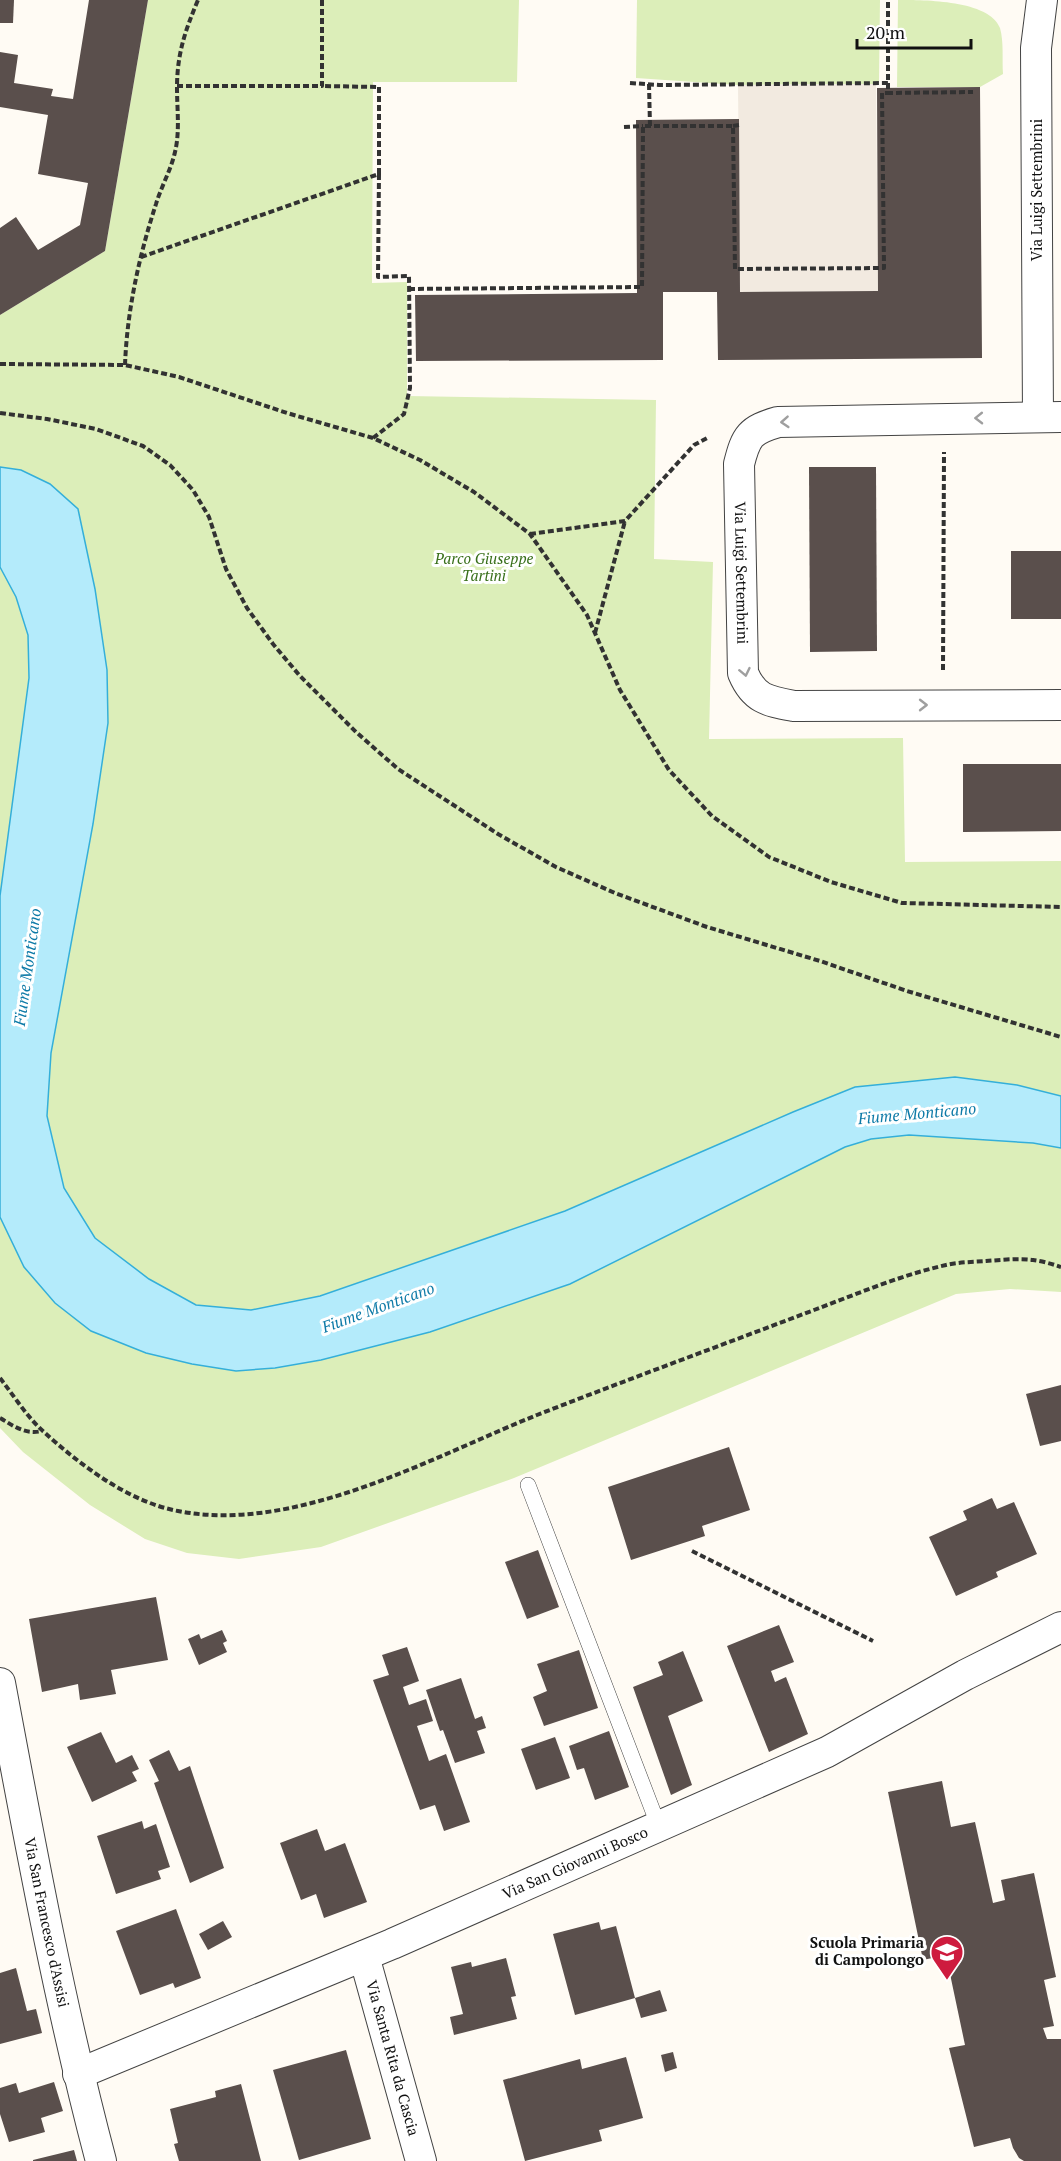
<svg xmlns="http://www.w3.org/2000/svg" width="1061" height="2161" font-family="'PT Serif',serif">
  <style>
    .green { fill: #dceeb9 }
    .plaza { fill: #f2eae0 }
    .water { fill: #b4ebfb; stroke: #34afd9; stroke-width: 1.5 }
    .building { fill: #5a4f4c }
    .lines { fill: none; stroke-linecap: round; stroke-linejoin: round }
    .service-casing { stroke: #434343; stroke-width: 16 }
    .minor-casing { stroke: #434343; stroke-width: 32 }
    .path { stroke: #323232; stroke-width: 4; stroke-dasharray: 6 3; stroke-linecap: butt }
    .service { stroke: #fff; stroke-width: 15 }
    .minor { stroke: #fff; stroke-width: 30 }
    .oneway { stroke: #9f9f9f }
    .labels { text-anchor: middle; stroke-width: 6; stroke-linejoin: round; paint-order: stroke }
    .street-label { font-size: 15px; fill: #101010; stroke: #fff }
    .park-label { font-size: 15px; font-style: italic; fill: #386f1a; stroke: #fff }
    .poi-label { font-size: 15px; font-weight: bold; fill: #101010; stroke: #fff; text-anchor: end }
    .water-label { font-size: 16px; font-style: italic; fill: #0d7aa7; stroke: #fff }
  </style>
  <rect width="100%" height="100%" fill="#fffbf4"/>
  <g class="green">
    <path d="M148 0H519L517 82H373L372 283 407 282V396L656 400 654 559 713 562 709 739 903 738 905 862 1061 861V1096L1017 1085 955 1077 793 1112 565 1211 320 1296 251 1310 196 1305 149 1279 95 1238 64 1188 47 1116 51 1053 93 824 21 470 0 467V315L105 251Z"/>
    <path d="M637 0H880L879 81 876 84 738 85 636 78Z"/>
    <path d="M898 0C925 0 989 0 1000 28 1004 42 1002 60 1003 74L980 87H897Z"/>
    <path d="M0 567 16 597 28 635 29 678 0 896Z"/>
    <path d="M909 1135 1033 1143 1061 1148V1292L1010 1289 956 1294 514 1478 321 1547 239 1559 187 1553 145 1539 90 1505 23 1452 0 1428V1217L24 1267 146 1353 192 1364 236 1371 275 1368 321 1360 430 1332 570 1284 845 1147 871 1139Z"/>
  </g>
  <path class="plaza" d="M876 84 878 291 740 292 738 85Z"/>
  <path class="water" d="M0 467 21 470 50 484 78 509 95 589 107 670 108 723 93 824 51 1053 47 1116 64 1188 95 1238 149 1279 196 1305 251 1310 320 1296 565 1211 793 1112 855 1087 955 1077 1017 1085 1061 1096V1148L1033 1143 909 1135 871 1139 845 1147 817 1161 570 1284 430 1332 321 1360 275 1368 236 1371 192 1364 146 1353 91 1331 55 1303 24 1267 0 1217V896L29 678 28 635 16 597 0 567Z"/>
  <g class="building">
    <path d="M0 0H14L13 23H0Z"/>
    <path d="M89 0H148L105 251 0 315V228L16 217 38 250 80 225 88 183 38 174 48 115 0 107V52L18 55 14 83 53 89 51 96 73 99Z"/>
    <path d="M980 87 982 358 718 360 717 292H663V360L416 361 415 295 637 293 636 120 739 119 740 292 878 291 877 88Z"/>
    <path d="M809 467H876L877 651 810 652Z"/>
    <rect x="1011" y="551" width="50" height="68"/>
    <path d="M963 764H1061V831L963 832Z"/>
    <path d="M1061 1385V1441L1040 1446 1026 1394Z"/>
    <path d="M729 1447 750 1510 702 1526 705 1536 631 1560 608 1487Z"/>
    <path d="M992 1498 997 1509 1014 1502 1037 1554 996 1572 998 1577 956 1596 929 1537 967 1520 963 1511Z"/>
    <path d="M538 1550 559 1607 527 1619 505 1562Z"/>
    <path d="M156 1597 168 1660 111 1670 116 1694 80 1700 78 1684 42 1692 29 1619Z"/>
    <path d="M779 1625 794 1662 771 1671 775 1682 786 1677 808 1734 769 1752 727 1646Z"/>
    <path d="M222 1630 227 1641 223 1643 227 1652 199 1665 188 1639 199 1634 201 1639Z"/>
    <path d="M407 1647 419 1681 403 1687 409 1705 426 1699 433 1721 417 1726 429 1761 446 1754 470 1822 444 1831 435 1805 420 1810 373 1680 389 1675 382 1655Z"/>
    <path d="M579 1650 598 1708 544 1726 533 1697 547 1691 537 1664Z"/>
    <path d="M683 1651 703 1701 668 1716 692 1785 671 1795 633 1687 663 1675 658 1662Z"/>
    <path d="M461 1678 475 1719 482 1716 486 1728 477 1731 485 1753 455 1763 443 1730 440 1731 426 1690Z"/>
    <path d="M609 1731 629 1787 595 1800 584 1768 577 1770 569 1746Z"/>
    <path d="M101 1732 116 1763 132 1755 139 1769 132 1772 137 1781 92 1802 67 1747Z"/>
    <path d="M555 1737 570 1778 536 1790 521 1749Z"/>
    <path d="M169 1750 179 1771 190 1766 224 1868 190 1883 154 1783 159 1781 149 1760Z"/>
    <path d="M942 1781 951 1827 975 1822 993 1903 1005 1900 1001 1880 1034 1873 1056 1977 1044 1980 1054 2026 1043 2028 1047 2039H1061V2161H1024L1019 2158 1013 2148 1010 2138 974 2147 949 2048 965 2045 946 1955 923 1960 888 1792Z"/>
    <path d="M142 1821 144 1829 156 1824 170 1867 158 1871 161 1879 116 1894 97 1836Z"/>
    <path d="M317 1829 325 1851 345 1843 367 1902 324 1918 316 1894 301 1900 280 1843Z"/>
    <path d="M176 1909 201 1978 175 1988 173 1983 140 1995 116 1931Z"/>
    <path d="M223 1921 232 1937 208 1950 199 1934Z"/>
    <path d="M599 1922 601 1930 616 1926 635 1998 575 2015 553 1934Z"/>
    <path d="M506 1958 516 1996 511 1997 517 2019 454 2035 450 2017 463 2014 451 1967 471 1962 472 1967Z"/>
    <path d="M16 1968 27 2011 36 2009 42 2033 0 2044V1973Z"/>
    <path d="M660 1990 667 2011 641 2018 635 1998Z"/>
    <path d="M346 2050 371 2139 299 2160 273 2070Z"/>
    <path d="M673 2052 677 2068 665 2072 661 2055Z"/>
    <path d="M626 2057 643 2118 599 2130 602 2141 525 2161 503 2080 580 2059 582 2069Z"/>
    <path d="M54 2082 63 2111 41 2118 45 2132 9 2142 0 2114V2088L16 2083 19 2093Z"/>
    <path d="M241 2084 261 2161H179L174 2144 178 2143 170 2109 216 2097 215 2091Z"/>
    <path d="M74 2150 77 2161H33V2160Z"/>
  </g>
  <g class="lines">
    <g class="service-casing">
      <path id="service" d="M528 1485 659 1827"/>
    </g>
    <g class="minor-casing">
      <g id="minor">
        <path d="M1038 417 1036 48 1042 0"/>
        <path id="s1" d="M1061 417 778 422C750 430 746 436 739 464L743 673C754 699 767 701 794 706L1061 705"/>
        <path id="s2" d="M0 1683C30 1843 59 2003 101 2161"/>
        <path id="s3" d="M364 1956 421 2161"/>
        <path id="s4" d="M78 2074 392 1944 827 1752 965 1675 1061 1627"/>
      </g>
    </g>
    <g class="path">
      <path d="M630 83 659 85 888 83V0"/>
      <path d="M888 83V93L973 92"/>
      <path d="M649 84 650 126"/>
      <path d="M177 86H322V0"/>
      <path d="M733 126 739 125"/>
      <path d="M624 127 643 126"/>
      <path d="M141 257 379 174V87L322 86"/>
      <path d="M409 289 642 287 643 126H733L735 269 884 268 882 93H888"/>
      <path d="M0 364 125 365 179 377 287 413 373 438 420 460 474 492 530 534 587 615 620 690 669 770 712 816 769 857 831 882 902 903 1061 907"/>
      <path d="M125 365C127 311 139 256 156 204 161 187 171 170 175 152 180 132 177 109 177 88 177 54 185 31 198 0"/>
      <path d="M0 413 47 419 96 429 143 446 170 465 193 490 209 517 226 569 247 608 273 644 300 676 356 732 398 769 498 834 556 867 615 893 707 927 820 961 907 991 1061 1037"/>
      <path d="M373 438 404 414 410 388 409 276 378 277 379 174"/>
      <path d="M530 534 625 521 694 445 709 437"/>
      <path d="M595 633 625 521"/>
      <path d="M943 670 944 452"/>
      <path d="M0 1378C14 1396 27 1417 44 1432 80 1465 129 1502 178 1511 296 1534 430 1458 537 1415 629 1379 722 1345 814 1310 857 1294 901 1275 946 1265 959 1262 973 1262 986 1261 1001 1260 1018 1258 1033 1260 1042 1261 1052 1264 1061 1267"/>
      <path d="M0 1418C14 1426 25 1435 42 1431"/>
      <path d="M692 1551 873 1641"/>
    </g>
    <use href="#service" class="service"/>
    <use href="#minor" class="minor"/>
  </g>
  <defs><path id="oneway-chevron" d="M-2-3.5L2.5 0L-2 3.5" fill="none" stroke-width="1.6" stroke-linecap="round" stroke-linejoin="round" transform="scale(1.5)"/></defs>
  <g class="oneway">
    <use href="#oneway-chevron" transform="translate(979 418) rotate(179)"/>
    <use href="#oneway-chevron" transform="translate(785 422) rotate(176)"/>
    <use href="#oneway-chevron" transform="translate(745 672) rotate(78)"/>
    <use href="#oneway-chevron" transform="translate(923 705)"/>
  </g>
  <defs>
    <g id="school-pin" transform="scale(1.725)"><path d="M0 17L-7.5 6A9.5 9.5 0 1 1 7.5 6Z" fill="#ce1b3e" stroke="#fff"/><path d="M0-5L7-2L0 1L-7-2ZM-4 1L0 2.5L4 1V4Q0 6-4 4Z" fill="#fff"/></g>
  </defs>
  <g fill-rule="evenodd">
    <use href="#school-pin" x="947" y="1952"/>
  </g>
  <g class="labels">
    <g class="street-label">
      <text transform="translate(1037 190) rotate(-90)" y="5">Via Luigi Settembrini</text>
      <text dy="5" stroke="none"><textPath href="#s1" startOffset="454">Via Luigi Settembrini</textPath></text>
      <text dy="5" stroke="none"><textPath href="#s4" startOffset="540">Via San Giovanni Bosco</textPath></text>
      <text dy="5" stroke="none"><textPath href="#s2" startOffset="244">Via San Francesco d'Assisi</textPath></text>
      <text dy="5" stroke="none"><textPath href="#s3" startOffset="106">Via Santa Rita da Cascia</textPath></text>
    </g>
    <g class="park-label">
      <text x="484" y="564">Parco Giuseppe<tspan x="484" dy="17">Tartini</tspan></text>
    </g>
    <g class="poi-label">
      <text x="924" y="1948">Scuola Primaria<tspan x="924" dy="17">di Campolongo</tspan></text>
    </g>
    <g class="water-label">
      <text transform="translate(27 967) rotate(-82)" y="6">Fiume Monticano</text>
      <text transform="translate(917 1113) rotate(-5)" y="6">Fiume Monticano</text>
      <text transform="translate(378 1307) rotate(-20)" y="6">Fiume Monticano</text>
    </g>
  </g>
  <path d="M857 39v9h114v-9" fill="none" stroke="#101010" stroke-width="3"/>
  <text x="866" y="39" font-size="18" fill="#101010" stroke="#ffffff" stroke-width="4.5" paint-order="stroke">20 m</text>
</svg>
